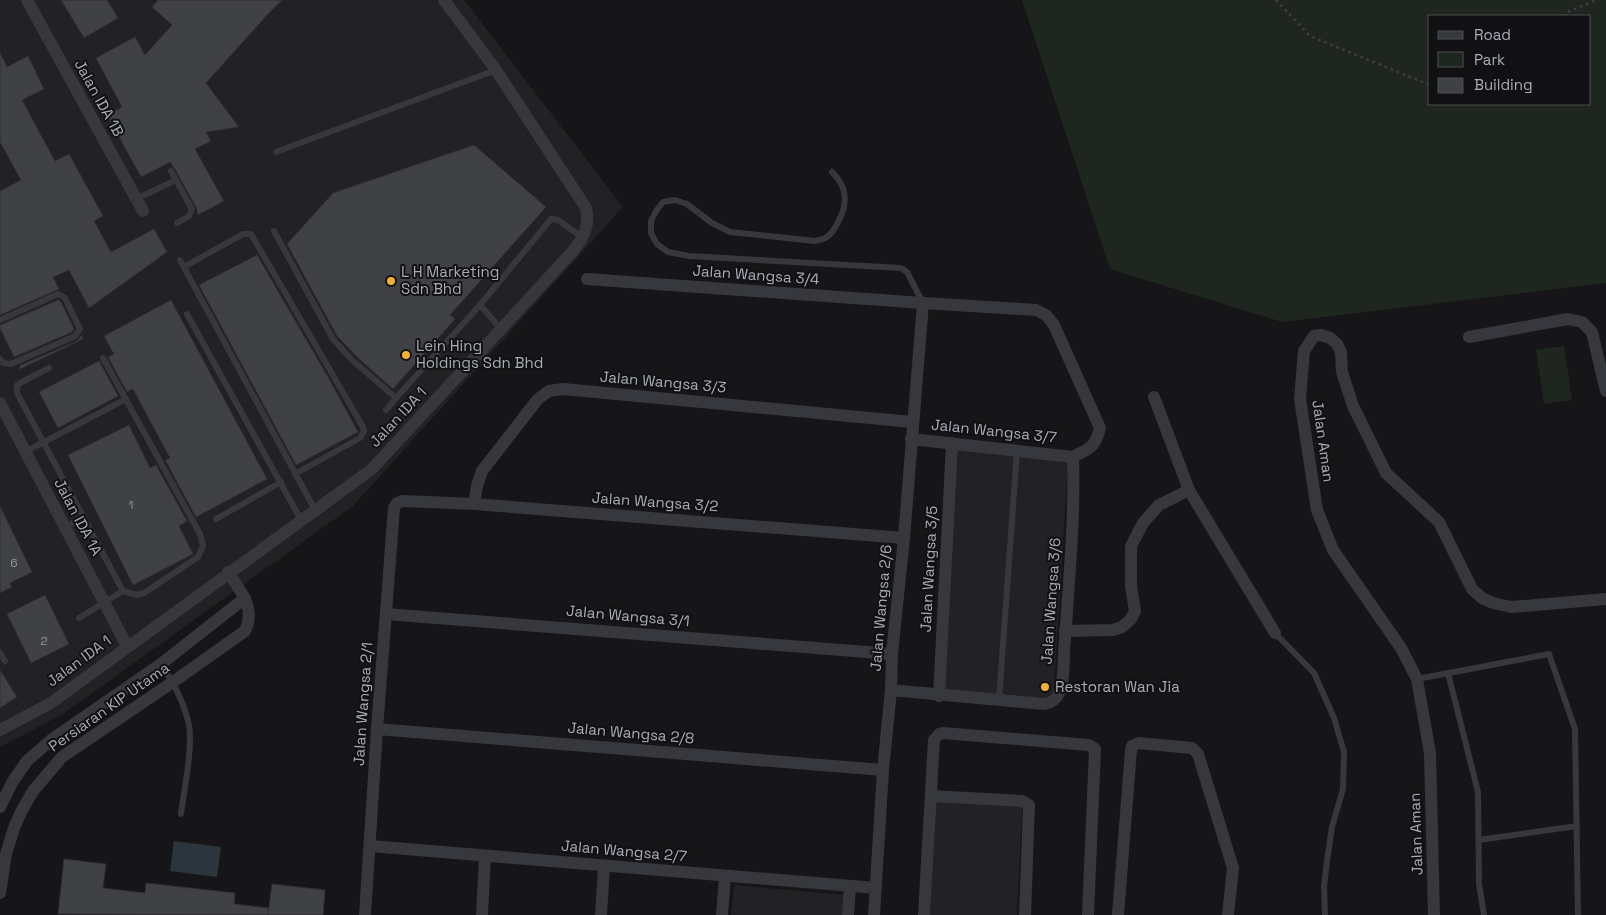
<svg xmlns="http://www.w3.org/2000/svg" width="1606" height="915" font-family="'Space Grotesk',sans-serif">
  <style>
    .built { fill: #222225 }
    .green { fill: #1e261f; fill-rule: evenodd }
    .water { fill: #2c353c }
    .building { fill: #404145; stroke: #303034 }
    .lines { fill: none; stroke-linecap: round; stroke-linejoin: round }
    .path { stroke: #3d3f44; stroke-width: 2.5; stroke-dasharray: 2.5 4; stroke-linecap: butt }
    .lane { stroke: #37383d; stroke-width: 6 }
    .street { stroke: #37383d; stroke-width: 12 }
    .poi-dot { fill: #f2b134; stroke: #111113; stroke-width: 2 }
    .labels { text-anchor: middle; stroke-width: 4; stroke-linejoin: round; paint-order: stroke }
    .number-label { font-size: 12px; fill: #8e929b }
    .street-label { font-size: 15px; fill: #a8adb8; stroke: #111113 }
    .poi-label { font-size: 15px; fill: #a8adb8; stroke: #111113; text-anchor: start }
  </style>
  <rect width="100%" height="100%" fill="#161618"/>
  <g class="built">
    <path d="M0 0H464L623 207 353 506 63 714 0 747Z"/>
    <path d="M957 449 1068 462 1054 690 1046 698 944 691Z"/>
    <path d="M936 802 1022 807 1017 915H930Z"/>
    <path d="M734 885 845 895 843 915H731Z"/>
  </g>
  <g class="green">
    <path d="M1022 0H1606V283L1282 322 1110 269ZM1590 16V104H1430V16Z"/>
    <path d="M1564 346 1572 400 1544 404 1536 350Z"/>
  </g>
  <path class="water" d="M174 841 221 847 217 877 170 871Z"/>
  <g class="building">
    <path d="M61 0H107L118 18 84 38Z"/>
    <path d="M158 0H282L268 14 206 83 239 127 206 132 211 141 195 149 224 201 198 215 196 207 175 169 170 162 141 177 107 115 122 107 96 58 135 37 145 55 172 25 152 7Z"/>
    <path d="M0 52 7 67 28 56 44 89 22 100 55 161 69 154 103 216 94 221 111 252 154 229 167 252 89 308 69 270 53 277 59 289 0 315V191L21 180 0 142Z"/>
    <path d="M474 145 546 207 450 315 455 319 393 389 356 356 337 336 287 244 333 193Z"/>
    <path d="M257 255 328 377 358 432 296 465 199 285Z"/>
    <path d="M58 300 61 302 74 329 72 332 14 357 0 328V325Z"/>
    <path d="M171 300 267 479 196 517 165 460 170 458 133 389 127 392 108 357 114 354 104 336Z"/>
    <path d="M82 335 83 339 20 369 19 366 77 341Z"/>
    <path d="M99 361 118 396 58 428 39 392Z"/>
    <path d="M129 425 150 468 156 465 187 521 179 526 193 554 133 585 68 455Z"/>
    <path d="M0 506 32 572 10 583 12 587 0 593Z"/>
    <path d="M45 595 69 644 31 663 7 614Z"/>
    <path d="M0 670 17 697 0 708Z"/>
    <path d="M64 859 106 864 103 888 145 893 146 883 235 893 234 904 269 908 268 915 58 914Z"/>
    <path d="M272 884 325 890 323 915H268Z"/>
  </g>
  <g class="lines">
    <g class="path">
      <path d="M1276 0 1310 36 1430 85"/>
      <path d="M1563 16 1568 12 1596 0"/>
    </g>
    <g class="lane">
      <path d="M276 152 496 70"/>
      <path d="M171 171 192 209 189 216 177 223"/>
      <path d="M832 172C847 186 848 203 839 220 836 226 833 233 827 237 824 239 819 240 815 241L730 232 712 223 687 204 675 200 663 202 656 211 651 221V233L657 244 668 252 689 256 901 268 907 272 923 303"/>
      <path d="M136 199 176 180"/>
      <path d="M274 231 333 339 352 360 396 398 480 305 501 329"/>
      <path d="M180 260 315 510"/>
      <path d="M184 267 243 234H251L363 427 364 431 360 438 295 474"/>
      <path d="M480 305 551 219 558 220 583 238"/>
      <path d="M187 314 301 520"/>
      <path d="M0 320 58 294 65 298 80 329 75 336 11 364 3 363 0 359"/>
      <path d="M49 368 20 383 17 385V393L123 591"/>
      <path d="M386 410 396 398"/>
      <path d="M25 452 126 399"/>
      <path d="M216 519 281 482"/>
      <path d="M65 528 83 516"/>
      <path d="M79 618 123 591 137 595 144 593 198 557 203 546 200 534 103 358"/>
      <path d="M1275 633 1314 673 1334 718 1344 752 1343 789 1332 827 1327 861 1324 886 1325 915"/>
      <path d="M0 653 5 661"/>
      <path d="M161 664C174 683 184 702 189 725 193 748 184 790 181 814"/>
      <path d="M1448 673 1478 792 1479 884 1484 915"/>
      <path d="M1417 679 1549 654 1575 729 1578 915"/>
      <path d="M999 700 1017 451"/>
      <path d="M1479 840 1577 826"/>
    </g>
    <g class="street">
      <path d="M27 0 143 211"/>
      <path d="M587 279 923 303 1036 310 1046 315 1054 325 1100 428C1095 448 1090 448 1073 457"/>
      <path d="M1469 337 1568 319 1582 322 1592 332 1606 391"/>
      <path d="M1154 397 1189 490 1275 633"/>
      <path d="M0 403 127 646"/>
      <path d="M911 439 1073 457"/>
      <path d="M474 504 477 486 482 471 538 399 549 391 563 389 912 422"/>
      <path d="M386 614 892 654"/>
      <path d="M1065 631 1113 630 1122 627 1131 619 1135 611 1131 586V546L1143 523 1159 505 1189 490"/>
      <path d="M891 690 1044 704C1051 703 1056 700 1059 693 1065 680 1063 655 1065 640 1069 579 1075 518 1073 457"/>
      <path d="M939 696 952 443"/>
      <path d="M377 729 883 770"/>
      <path d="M0 730 51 703 372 469 573 251C584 237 590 226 586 208L496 70 444 0"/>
      <path d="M931 796 1022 801 1029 805 1025 915"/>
      <path d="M0 807 13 781 27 761 51 740 161 664 245 598"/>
      <path d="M370 846 876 888"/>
      <path d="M0 893 6 854 14 828 21 812 33 791 62 757 173 682 245 631C256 608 241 592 228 572"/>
      <path d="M365 915 377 729 394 508 397 503 403 501 474 504 904 538"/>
      <path d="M482 915 485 856"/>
      <path d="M601 915 604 866"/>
      <path d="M722 915 725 876"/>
      <path d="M848 915 850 886"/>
      <path d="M874 915 883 770 891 690 892 654 904 538 923 303"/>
      <path d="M924 915 934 740 939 734 943 733 1089 745 1095 749 1088 915"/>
      <path d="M1118 915 1131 750 1132 746 1139 743 1192 748 1198 754 1233 868 1228 915"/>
      <path d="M1434 915 1430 753 1417 679 1401 648 1333 550 1317 510 1300 399 1304 351 1314 336 1321 335 1330 338 1337 344 1341 352 1342 372 1353 406 1386 473 1439 522 1472 589 1482 598 1493 603 1511 607 1606 599"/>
    </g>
  </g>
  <g class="poi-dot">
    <circle cx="391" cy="281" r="5"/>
    <circle cx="406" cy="355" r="5"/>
    <circle cx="1045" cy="687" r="5"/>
  </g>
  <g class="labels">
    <g class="number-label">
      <text x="131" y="509">1</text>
      <text x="14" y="567">6</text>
      <text x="44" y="645">2</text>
    </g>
    <g class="street-label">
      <text transform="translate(99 98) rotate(61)" y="5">Jalan IDA 1B</text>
      <text transform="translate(756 275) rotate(4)" y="5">Jalan Wangsa 3/4</text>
      <text transform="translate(663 382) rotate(5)" y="5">Jalan Wangsa 3/3</text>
      <text transform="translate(398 417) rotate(-47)" y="5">Jalan IDA 1</text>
      <text transform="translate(994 431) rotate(6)" y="5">Jalan Wangsa 3/7</text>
      <text transform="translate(1323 441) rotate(82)" y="5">Jalan Aman</text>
      <text transform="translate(655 502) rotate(4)" y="5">Jalan Wangsa 3/2</text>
      <text transform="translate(78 517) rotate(62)" y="5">Jalan IDA 1A</text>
      <text transform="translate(929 569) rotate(-87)" y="5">Jalan Wangsa 3/5</text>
      <text transform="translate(1051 601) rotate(-86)" y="5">Jalan Wangsa 3/6</text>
      <text transform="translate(881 608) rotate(-85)" y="5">Jalan Wangsa 2/6</text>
      <text transform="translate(628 616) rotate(5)" y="5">Jalan Wangsa 3/1</text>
      <text transform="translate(79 661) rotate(-36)" y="5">Jalan IDA 1</text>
      <text transform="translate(363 704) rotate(-86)" y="5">Jalan Wangsa 2/1</text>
      <text transform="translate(109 707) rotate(-35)" y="5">Persiaran KIP Utama</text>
      <text transform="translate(631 733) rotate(5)" y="5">Jalan Wangsa 2/8</text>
      <text transform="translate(1416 834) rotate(-92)" y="5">Jalan Aman</text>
      <text transform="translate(624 851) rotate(5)" y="5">Jalan Wangsa 2/7</text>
    </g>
    <g class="poi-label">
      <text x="401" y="277">L H Marketing<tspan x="401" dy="17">Sdn Bhd</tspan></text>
      <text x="416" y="351">Lein Hing<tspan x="416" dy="17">Holdings Sdn Bhd</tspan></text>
      <text x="1055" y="692">Restoran Wan Jia</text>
    </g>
  </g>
  <rect x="1428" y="15" width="162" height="90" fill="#111113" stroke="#4d4f55"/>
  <rect x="1438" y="31" width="25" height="8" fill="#37383d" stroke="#4d4f55"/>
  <text x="1474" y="40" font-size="15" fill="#a8adb8">Road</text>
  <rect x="1438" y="52" width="25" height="15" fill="#1e261f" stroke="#4d4f55"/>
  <text x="1474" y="65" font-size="15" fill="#a8adb8">Park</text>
  <rect x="1438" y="78" width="25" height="15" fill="#404145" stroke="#4d4f55"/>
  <text x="1474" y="90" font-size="15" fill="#a8adb8">Building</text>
</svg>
